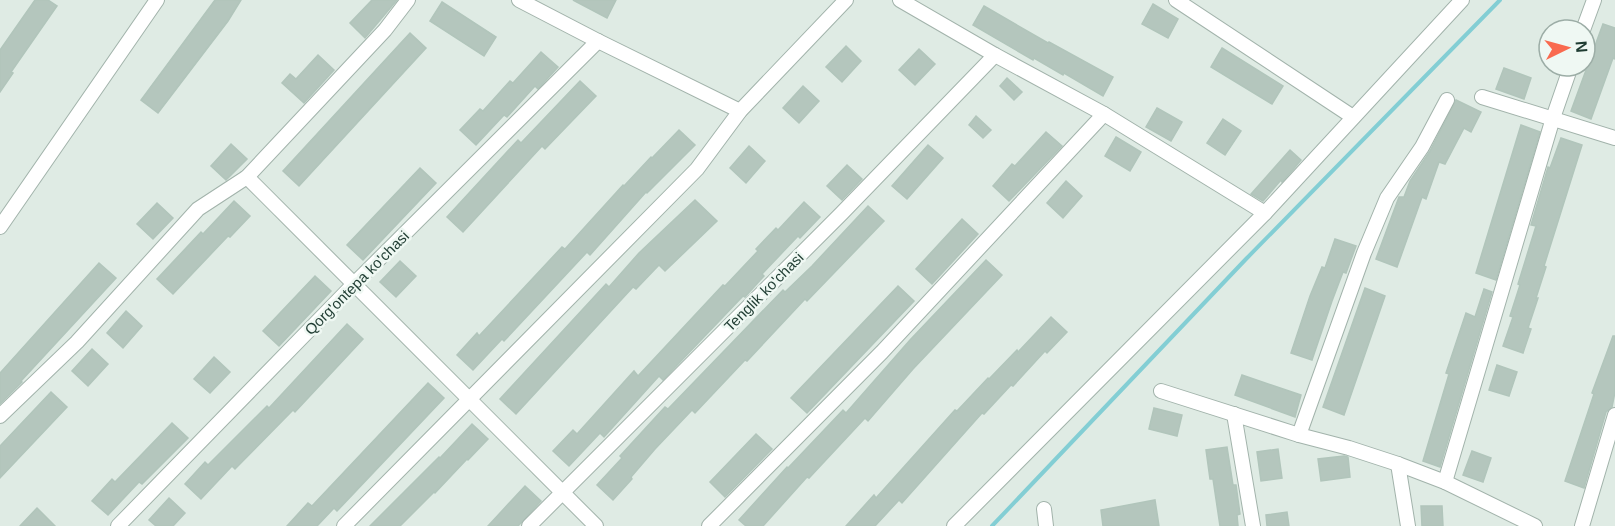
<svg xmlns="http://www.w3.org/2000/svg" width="1615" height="526" font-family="Helvetica,sans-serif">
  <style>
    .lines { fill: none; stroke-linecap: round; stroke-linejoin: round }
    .stream { stroke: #83ced4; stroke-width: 4 }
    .building { fill: #b4c6bd; stroke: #b1c5bb; stroke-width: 1.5 }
    .street-casing { stroke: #a2b3ab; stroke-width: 16 }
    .street { stroke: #fff; stroke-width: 14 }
    .labels { text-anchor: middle; stroke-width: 5; stroke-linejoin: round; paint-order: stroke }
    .street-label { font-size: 15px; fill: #1f3c32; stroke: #eff8f3 }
  </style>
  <rect width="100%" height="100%" fill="#dfebe4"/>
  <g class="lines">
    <path class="stream" d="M992 526 1246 259 1500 0"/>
  </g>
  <g class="building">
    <path d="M35 0H48L57 6 11 72 13 73 0 92V50Z"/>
    <path d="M215 0H241L228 21 158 113 141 100Z"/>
    <path d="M372 0H397L365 38 350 23Z"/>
    <path d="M573 0H616L607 18Z"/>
    <path d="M442 2 496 37 484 56 430 21Z"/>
    <path d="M1153 4 1178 19 1168 38 1142 24Z"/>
    <path d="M984 6 1048 43 1049 42 1113 77 1103 96 1064 73 1063 75 1034 58 1033 60 973 25Z"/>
    <path d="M1603 24 1615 28V59L1613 58 1591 119 1571 111Z"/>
    <path d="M410 33 426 48 299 186 283 171Z"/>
    <path d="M846 46 861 61 842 82 826 67Z"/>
    <path d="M1222 48 1283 86 1272 104 1211 67Z"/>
    <path d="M919 49 935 64 915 85 899 70Z"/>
    <path d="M541 52 558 67 538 89 535 86 507 117 504 115 476 145 460 130 480 109 483 111 510 81 513 83Z"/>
    <path d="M318 55 334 70 304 103 282 83 290 74 296 79Z"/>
    <path d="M1504 68 1531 78 1524 99 1496 89Z"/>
    <path d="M1007 78 1022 92 1014 100 1000 86Z"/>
    <path d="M580 81 596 96 545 149 542 146 463 232 447 217 518 140 521 143Z"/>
    <path d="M803 86 819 101 799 123 783 108Z"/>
    <path d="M1456 100 1481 112 1471 132 1464 128 1445 164 1439 162 1426 199 1422 197 1397 267 1376 259 1399 197H1404L1410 181 1430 151Z"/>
    <path d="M1157 108 1182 122 1171 141 1146 127Z"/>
    <path d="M976 116 991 130 983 138 969 125Z"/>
    <path d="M1223 119 1241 131 1225 155 1207 143Z"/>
    <path d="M1521 125 1540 132 1496 280 1476 273Z"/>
    <path d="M679 130 695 145 647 193 646 192 590 255 587 252 504 341 502 339 473 370 457 355 477 333 479 336 562 247 565 249 623 185 624 186 651 157 652 158Z"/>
    <path d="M1046 132 1062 146 1009 201 993 186 1012 164 1015 166Z"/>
    <path d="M1116 137 1141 152 1130 171 1105 156Z"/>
    <path d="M1561 138 1582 145 1544 266 1546 267 1536 298H1538L1528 328 1531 329 1523 353 1503 346 1513 317 1510 316 1520 285 1518 284 1536 226 1531 225 1548 167 1550 168Z"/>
    <path d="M231 144 247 159 226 180 211 166Z"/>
    <path d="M928 145 943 158 907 199 892 186Z"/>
    <path d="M749 146 765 161 746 183 730 168Z"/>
    <path d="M1290 150 1301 160 1291 172 1282 182 1281 180 1263 201 1251 194Z"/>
    <path d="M847 165 862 179 842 200 827 186Z"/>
    <path d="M420 168 436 183 363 260 347 245Z"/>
    <path d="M1066 181 1082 196 1063 218 1047 203Z"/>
    <path d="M695 200 717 221 665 271 659 265 636 289 633 287 516 414 500 399 606 284 609 287 639 253Z"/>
    <path d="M234 201 250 216 230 237 228 236 173 294 157 279 201 232 203 234Z"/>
    <path d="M804 202 820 217 800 238 798 236 762 274 764 276 745 297 743 296 663 380 659 376 604 437 600 433 569 466 553 451 573 430 577 434 634 371 638 376 723 285 725 286 758 251 756 249 776 228 778 230Z"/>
    <path d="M157 203 173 218 153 239 137 224Z"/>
    <path d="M868 206 884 221 807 301 805 299 747 361 745 360 695 413 692 410 655 449 631 477 632 479 613 500 597 485 622 458 620 456 665 407 668 409 783 290 785 292 812 266Z"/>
    <path d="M962 219 978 234 932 284 916 269Z"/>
    <path d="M1335 239 1356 246 1346 273 1343 272 1332 301 1312 360 1291 353 1310 296 1322 267 1325 268Z"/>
    <path d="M986 260 1002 275 913 369 868 421 865 418 809 478 807 477 763 526H746L739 520 787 467 788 468 843 410 846 413 910 340Z"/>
    <path d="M400 261 416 276 396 297 380 282Z"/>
    <path d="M99 263 116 278 21 381 22 382 0 404V373Z"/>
    <path d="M315 276 331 291 279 346 263 331Z"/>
    <path d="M898 286 914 301 807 413 791 398Z"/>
    <path d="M1365 288 1385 296 1344 415 1323 407Z"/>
    <path d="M1484 289 1492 292 1440 467 1423 461 1449 374 1446 373 1466 313 1475 317Z"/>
    <path d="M126 311 142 326 123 348 107 333Z"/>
    <path d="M1051 317 1067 332 1047 353 1045 351 1013 386 1011 385 984 414 982 413 902 503 899 500 875 526H846L874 495 876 498 955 410 957 411 988 378 989 379 1017 350 1018 352Z"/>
    <path d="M347 324 363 339 295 412 293 410 235 469 232 466 201 499 185 484 205 462 208 465 267 406 269 408Z"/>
    <path d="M1613 336H1615V392L1612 407 1606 412 1584 488 1565 481 1594 394 1592 393Z"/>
    <path d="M92 349 108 364 88 386 72 371Z"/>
    <path d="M214 357 230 372 210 393 194 379Z"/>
    <path d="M1497 365 1517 372 1509 396 1489 390Z"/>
    <path d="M1242 375 1301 395 1295 417 1235 395Z"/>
    <path d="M428 383 444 398 337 511 334 508 317 526H287L308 503 312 506Z"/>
    <path d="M51 392 67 407 0 478V446Z"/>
    <path d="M1154 408 1182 415 1177 436 1149 429Z"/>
    <path d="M172 423 188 438 142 484 139 482 108 515 92 501 112 479 115 482Z"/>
    <path d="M472 424 488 439 468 460 467 459 435 493 434 492 400 526H370L439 457 440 458Z"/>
    <path d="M756 434 772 449 725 497 710 482Z"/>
    <path d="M1227 447 1233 485H1236L1240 514 1237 515 1238 526H1220L1213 479H1210L1206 450Z"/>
    <path d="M1278 449 1282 478 1261 481 1257 452Z"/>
    <path d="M1472 451 1491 458 1483 482 1463 475Z"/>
    <path d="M1344 456 1348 457 1350 477 1321 481 1318 459Z"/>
    <path d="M525 486 541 501 518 526H488Z"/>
    <path d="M169 498 185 513 173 526H156L149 520Z"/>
    <path d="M1155 500 1159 526H1103L1101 510Z"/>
    <path d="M1421 506H1442L1443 526H1422Z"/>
    <path d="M37 508 55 526H20Z"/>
    <path d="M1287 512 1289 526H1267L1266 515Z"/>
  </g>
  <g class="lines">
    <g class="street-casing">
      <g id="street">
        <path d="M519 0 598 41 740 111"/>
        <path d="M900 0 995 55 1104 114 1265 213"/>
        <path d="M1176 0 1353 117"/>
        <path d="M1583 30 1594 0"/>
        <path d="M1482 97 1615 138"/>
        <path d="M247 177 596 526"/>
        <path d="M0 227 157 0"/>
        <path d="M1161 391 1299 435 1349 448 1398 464 1445 482 1535 526"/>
        <path d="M1234 414 1253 526"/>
        <path d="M0 416 77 342 198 209 247 177 385 30 408 0"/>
        <path d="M1299 435 1364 253 1387 198 1422 147 1447 100"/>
        <path d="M1398 464 1408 526"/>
        <path d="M1445 482 1553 118 1571 66"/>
        <path d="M1044 509 1046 526"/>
        <path d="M118 526 354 284 598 41"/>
        <path d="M344 526 697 169 740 111 846 0"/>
        <path d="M529 526 841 214 995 55"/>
        <path d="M709 526 882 352 1104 114"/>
        <path d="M954 526 1265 213 1462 0"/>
        <path d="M1582 526 1615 415"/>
      </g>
    </g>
    <use href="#street" class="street"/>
  </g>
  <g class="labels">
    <g class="street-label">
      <text transform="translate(357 283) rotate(-45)" y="5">Qorg'ontepa ko'chasi</text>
      <text transform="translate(764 292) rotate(-45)" y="5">Tenglik ko'chasi</text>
    </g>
  </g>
  <g transform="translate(1567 48) rotate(85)"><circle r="28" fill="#eff8f3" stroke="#9cada6" stroke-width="1.5"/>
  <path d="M0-4.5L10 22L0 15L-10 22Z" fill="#f96a4f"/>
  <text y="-9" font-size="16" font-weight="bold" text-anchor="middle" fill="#1f3c32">N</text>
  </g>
</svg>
